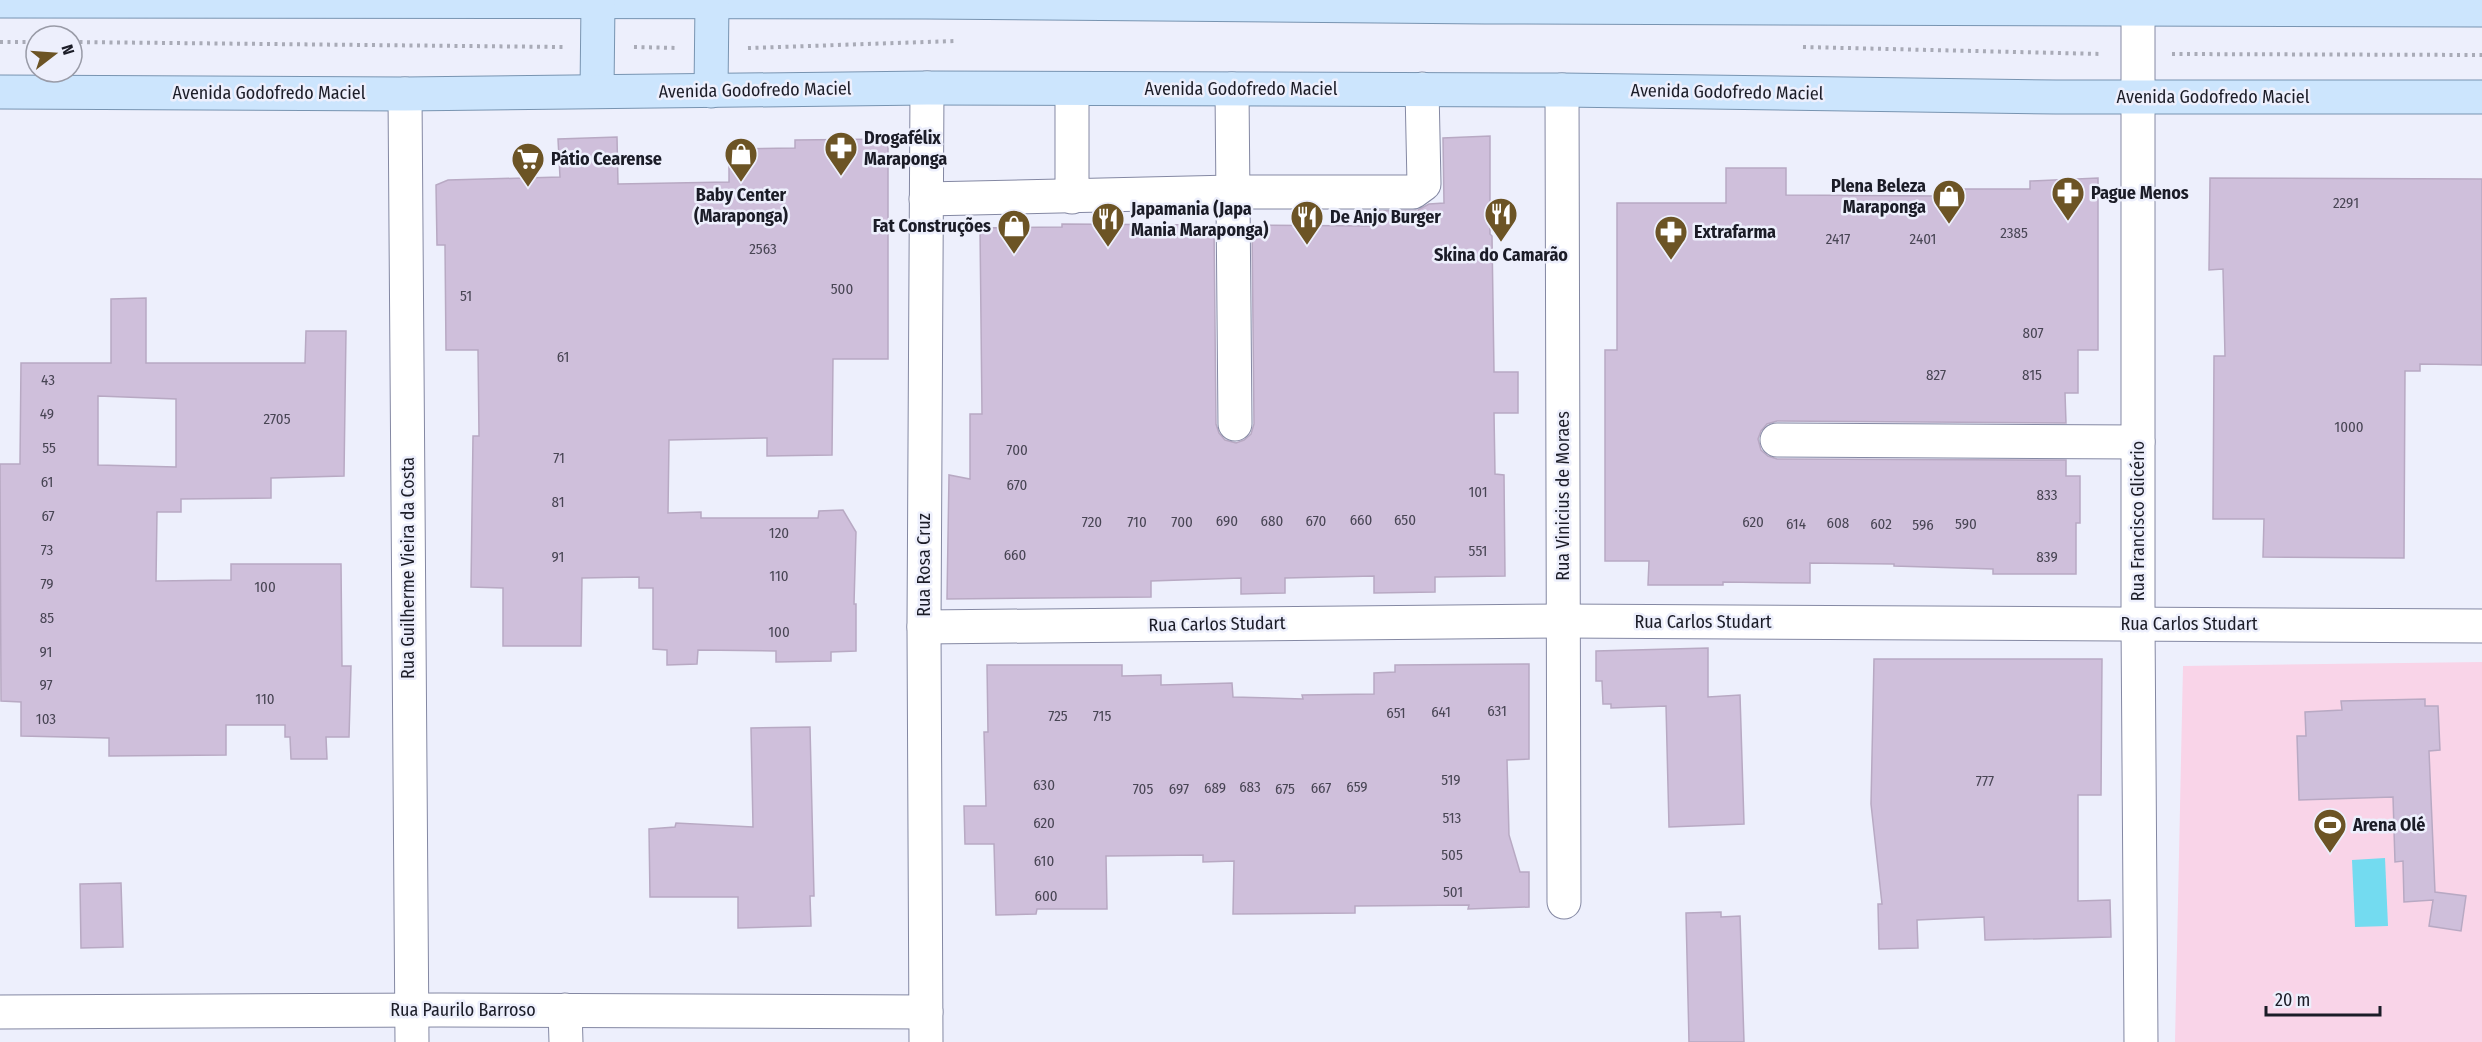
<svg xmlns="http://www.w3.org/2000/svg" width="2482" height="1042" font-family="'Fira Sans Condensed',sans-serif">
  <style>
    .green { fill: #f9d4e8 }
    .water { fill: #73dbf0 }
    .building { fill: #cfbfdb; stroke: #b8a9c3; stroke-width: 1.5; fill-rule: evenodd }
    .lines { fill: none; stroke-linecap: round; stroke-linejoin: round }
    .minor-casing { stroke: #8488a3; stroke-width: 35 }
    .major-casing { stroke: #7894b1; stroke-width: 35 }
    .path { stroke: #a9abb7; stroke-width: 4; stroke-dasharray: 3 4.5; stroke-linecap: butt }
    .minor { stroke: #fff; stroke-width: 33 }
    .major { stroke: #cce5fd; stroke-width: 33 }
    .labels { text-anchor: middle; stroke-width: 5; stroke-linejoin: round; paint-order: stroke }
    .number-label { font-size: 15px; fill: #484554 }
    .street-label { font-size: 18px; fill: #1b1c27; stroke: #edeffc }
    .poi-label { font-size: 18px; font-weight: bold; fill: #1b1c27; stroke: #edeffc; text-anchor: start }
  </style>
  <rect width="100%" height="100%" fill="#edeffc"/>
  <path class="green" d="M2482 662V1042H2175L2183 666Z"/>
  <path class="water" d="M2385 858 2388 926 2355 927 2352 860Z"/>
  <g class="building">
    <path d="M1490 136V234L1492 236 1494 372H1518V413H1494L1495 474 1504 475 1505 576 1435 577V592L1374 593V576L1285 578V593L1241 594V578L1151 581V597L947 599 949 475 970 479V414H982L980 228 1062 227V224L1214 225 1216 424 1219 433 1225 440 1236 443 1244 440 1251 434 1254 424 1252 225 1375 226V211L1418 210 1429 204 1444 203 1443 138Z"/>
    <path d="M617 137 618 184 729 182V149L795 148V140L888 139V359H833L832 455 767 456V438L669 440 668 513 701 512V518H818L819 511 843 510 856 532 854 604H856V651L831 652V661L776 662V651L698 650 697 664 667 665V650L653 649V588H639V577L582 578 581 646H503V588L471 587 473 436H479L478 350H446L445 245H437L436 185 448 180 560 177 558 139Z"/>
    <path d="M1726 168H1786V195L1938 196V189H2030V181L2098 178V350H2078V393H2065L2066 423 1777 421 1767 424 1761 431 1758 439 1761 450 1768 456 1777 459 2066 460V476H2080V523H2076V574H1993V569L1894 566V564L1810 563V583L1723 582V585H1648L1649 561H1605V350H1617V203H1726Z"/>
    <path d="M2210 178 2482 179V365L2420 364V371H2405L2404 558 2263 557 2264 519H2213L2214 356H2225L2223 269 2209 270Z"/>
    <path d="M146 298V363H305L306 331H346L344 476 271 478V498L181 499V512H157L156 581 231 580V564H341L342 666H351L349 737H326L327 759H291L290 737H285V725H226V755L109 756V738L21 736V702L1 701 0 464H20L21 363H111V299ZM98 396 176 399V467L98 465Z"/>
    <path d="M1708 648V697L1740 695 1744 824 1669 827 1666 706 1611 708V704H1603L1602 681H1596V651Z"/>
    <path d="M1874 659H2102L2101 795H2078V901L2110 900 2111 937 1985 940 1984 917 1917 920 1918 948 1879 949 1878 904H1882L1871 804Z"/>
    <path d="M1529 664V759L1507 760 1509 835 1520 872H1529V907L1468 909 1469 905 1355 906V913L1233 914 1234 861 1203 862V855L1106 856 1107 909H1037L1036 914 996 915 994 844H965L964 806H986L984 732H988L987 665H1122V676L1161 675V685L1232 683 1233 697 1303 699 1302 695 1374 694V673L1395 672V665Z"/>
    <path d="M2425 699V706H2438L2440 750 2429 751 2435 892 2466 896 2461 931 2429 926 2433 900 2404 902 2403 861 2395 862 2393 797 2299 800 2297 736H2306L2305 712 2342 710 2341 701Z"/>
    <path d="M810 727 814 896H810L811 926 738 928V897H650L649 829 675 827 676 823 753 827 751 728Z"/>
    <path d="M121 883 123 947 81 948 80 884Z"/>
    <path d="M1721 912V917L1740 916 1744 1042H1689L1686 913Z"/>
  </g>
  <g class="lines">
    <g class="minor-casing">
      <g id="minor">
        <path d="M2138 0V623L2141 1042"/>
        <path d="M1072 89V197"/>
        <path d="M1232 89 1235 424"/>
        <path d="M1562 90 1564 902"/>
        <path d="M405 94 412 1042"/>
        <path d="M926 199 1232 192H1413L1424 184 1422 89"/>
        <path d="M1777 440 2138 442"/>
        <path d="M924 627 1563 621 2482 626"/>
        <path d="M565 1010 566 1042"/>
        <path d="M0 1012 441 1010 926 1012"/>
        <path d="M926 1042 924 627 927 88"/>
      </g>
    </g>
    <g class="major-casing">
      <g id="major">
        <path d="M0 1 926 2 1485 7 2482 10"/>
        <path d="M597 91 598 3"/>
        <path d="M711 91 712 2"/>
        <path d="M0 92 405 94 927 88 1562 90 2056 97H2482"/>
      </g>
    </g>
    <g class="path">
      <path d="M0 42H36"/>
      <path d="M72 42 563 47"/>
      <path d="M634 47 677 48"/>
      <path d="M1803 47 2102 54"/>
      <path d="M748 48 956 41"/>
      <path d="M2172 54 2482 55"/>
    </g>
    <use href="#minor" class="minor"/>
    <use href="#major" class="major"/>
  </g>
  <defs>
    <g id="pharmacy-pin" transform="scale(1.725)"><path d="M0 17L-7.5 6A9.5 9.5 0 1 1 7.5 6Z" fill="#6c5425" stroke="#edeffc"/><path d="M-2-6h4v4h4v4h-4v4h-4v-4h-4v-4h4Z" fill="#fff"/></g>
    <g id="shop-pin" transform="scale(1.725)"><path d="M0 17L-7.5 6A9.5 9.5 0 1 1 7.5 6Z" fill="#6c5425" stroke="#edeffc"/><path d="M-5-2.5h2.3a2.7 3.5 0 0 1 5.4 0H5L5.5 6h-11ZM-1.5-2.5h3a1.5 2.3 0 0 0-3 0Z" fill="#fff"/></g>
    <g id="supermarket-pin" transform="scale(1.725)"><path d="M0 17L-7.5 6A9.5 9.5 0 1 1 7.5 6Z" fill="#6c5425" stroke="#edeffc"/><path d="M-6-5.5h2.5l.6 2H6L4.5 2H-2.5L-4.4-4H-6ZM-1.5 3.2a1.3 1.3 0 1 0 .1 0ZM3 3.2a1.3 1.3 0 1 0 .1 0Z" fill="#fff"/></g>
    <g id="restaurant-pin" transform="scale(1.725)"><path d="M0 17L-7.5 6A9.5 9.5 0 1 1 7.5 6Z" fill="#6c5425" stroke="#edeffc"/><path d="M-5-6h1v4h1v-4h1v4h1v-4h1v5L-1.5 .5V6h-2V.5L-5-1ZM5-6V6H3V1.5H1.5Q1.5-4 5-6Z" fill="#fff"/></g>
    <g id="stadium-pin" transform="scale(1.725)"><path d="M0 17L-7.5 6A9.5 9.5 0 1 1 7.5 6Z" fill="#6c5425" stroke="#edeffc"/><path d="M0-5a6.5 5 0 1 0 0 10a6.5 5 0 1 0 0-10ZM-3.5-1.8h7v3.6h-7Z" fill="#fff"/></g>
  </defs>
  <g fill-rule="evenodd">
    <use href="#pharmacy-pin" x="841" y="148"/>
    <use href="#shop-pin" x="741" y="154"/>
    <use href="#supermarket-pin" x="528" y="159"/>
    <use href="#pharmacy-pin" x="2068" y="193"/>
    <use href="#shop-pin" x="1949" y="196"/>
    <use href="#restaurant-pin" x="1501" y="214"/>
    <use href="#restaurant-pin" x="1307" y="217"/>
    <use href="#restaurant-pin" x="1108" y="219"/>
    <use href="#shop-pin" x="1014" y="226"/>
    <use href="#pharmacy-pin" x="1671" y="232"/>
    <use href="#stadium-pin" x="2330" y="825"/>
  </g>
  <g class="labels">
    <g class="number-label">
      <text x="2346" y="208">2291</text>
      <text x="2014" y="238">2385</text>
      <text x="1838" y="244">2417</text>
      <text x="1923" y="244">2401</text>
      <text x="763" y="254">2563</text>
      <text x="842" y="294">500</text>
      <text x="466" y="301">51</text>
      <text x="2033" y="338">807</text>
      <text x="563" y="362">61</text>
      <text x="1936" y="380">827</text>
      <text x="2032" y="380">815</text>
      <text x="48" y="385">43</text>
      <text x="47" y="419">49</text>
      <text x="277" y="424">2705</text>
      <text x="2349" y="432">1000</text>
      <text x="49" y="453">55</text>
      <text x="1017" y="455">700</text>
      <text x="559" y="463">71</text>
      <text x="47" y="487">61</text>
      <text x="1017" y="490">670</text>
      <text x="1478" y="497">101</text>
      <text x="2047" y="500">833</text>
      <text x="558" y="507">81</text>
      <text x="48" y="521">67</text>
      <text x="1361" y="525">660</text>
      <text x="1405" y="525">650</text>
      <text x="1227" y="526">690</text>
      <text x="1272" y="526">680</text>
      <text x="1316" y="526">670</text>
      <text x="1092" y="527">720</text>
      <text x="1137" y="527">710</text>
      <text x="1182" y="527">700</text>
      <text x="1753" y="527">620</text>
      <text x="1838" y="528">608</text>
      <text x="1796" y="529">614</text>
      <text x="1881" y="529">602</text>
      <text x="1966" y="529">590</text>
      <text x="1923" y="530">596</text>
      <text x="779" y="538">120</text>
      <text x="47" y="555">73</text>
      <text x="1478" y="556">551</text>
      <text x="1015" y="560">660</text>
      <text x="558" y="562">91</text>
      <text x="2047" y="562">839</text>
      <text x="779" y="581">110</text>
      <text x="47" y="589">79</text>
      <text x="265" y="592">100</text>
      <text x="47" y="623">85</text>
      <text x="779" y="637">100</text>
      <text x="46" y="657">91</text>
      <text x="46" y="690">97</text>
      <text x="265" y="704">110</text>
      <text x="1497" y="716">631</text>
      <text x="1441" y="717">641</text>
      <text x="1396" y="718">651</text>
      <text x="1058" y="721">725</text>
      <text x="1102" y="721">715</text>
      <text x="46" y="724">103</text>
      <text x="1451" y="785">519</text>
      <text x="1985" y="786">777</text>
      <text x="1044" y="790">630</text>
      <text x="1250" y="792">683</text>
      <text x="1357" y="792">659</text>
      <text x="1215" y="793">689</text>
      <text x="1321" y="793">667</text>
      <text x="1143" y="794">705</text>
      <text x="1179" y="794">697</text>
      <text x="1285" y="794">675</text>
      <text x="1452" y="823">513</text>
      <text x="1044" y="828">620</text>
      <text x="1452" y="860">505</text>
      <text x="1044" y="866">610</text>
      <text x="1453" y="897">501</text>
      <text x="1046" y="901">600</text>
    </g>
    <g class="street-label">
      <text x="1241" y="95">Avenida Godofredo Maciel</text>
      <text transform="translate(755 90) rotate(-1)" y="6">Avenida Godofredo Maciel</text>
      <text transform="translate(1727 92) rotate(1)" y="6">Avenida Godofredo Maciel</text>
      <text x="269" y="99">Avenida Godofredo Maciel</text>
      <text x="2213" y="103">Avenida Godofredo Maciel</text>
      <text transform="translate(1563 496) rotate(-90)" y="6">Rua Vinicius de Moraes</text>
      <text transform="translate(2138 521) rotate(-90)" y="6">Rua Francisco Glicério</text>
      <text transform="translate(924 565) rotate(-90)" y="6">Rua Rosa Cruz</text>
      <text transform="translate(408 568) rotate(-90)" y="6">Rua Guilherme Vieira da Costa</text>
      <text x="1703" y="628">Rua Carlos Studart</text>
      <text transform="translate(1217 624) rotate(-1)" y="6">Rua Carlos Studart</text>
      <text x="2189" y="630">Rua Carlos Studart</text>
      <text x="463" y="1016">Rua Paurilo Barroso</text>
    </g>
    <g class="poi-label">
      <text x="864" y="144">Drogafélix<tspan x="864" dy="21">Maraponga</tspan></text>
      <text x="551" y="165">Pátio Cearense</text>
      <text x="1926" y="192" text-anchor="end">Plena Beleza<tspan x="1926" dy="21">Maraponga</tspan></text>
      <text x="2091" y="199">Pague Menos</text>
      <text x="741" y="201" text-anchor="middle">Baby Center<tspan x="741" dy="21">(Maraponga)</tspan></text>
      <text x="1131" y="215">Japamania (Japa<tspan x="1131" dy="21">Mania Maraponga)</tspan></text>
      <text x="1330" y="223">De Anjo Burger</text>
      <text x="991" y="232" text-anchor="end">Fat Construções</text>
      <text x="1694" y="238">Extrafarma</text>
      <text x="1501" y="261" text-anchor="middle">Skina do Camarão</text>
      <text x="2353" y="831">Arena Olé</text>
    </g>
  </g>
  <g transform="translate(54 54) rotate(73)"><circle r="28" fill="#edeffc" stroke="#999ba7" stroke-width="1.5"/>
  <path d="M0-4.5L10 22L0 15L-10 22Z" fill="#6c5425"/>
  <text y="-9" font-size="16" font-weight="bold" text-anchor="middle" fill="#1b1c27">N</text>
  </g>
  <path d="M2266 1006v9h114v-9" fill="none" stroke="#1b1c27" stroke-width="3"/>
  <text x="2275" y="1006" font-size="18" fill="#1b1c27" stroke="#edeffc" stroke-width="4.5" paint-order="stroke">20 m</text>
</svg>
